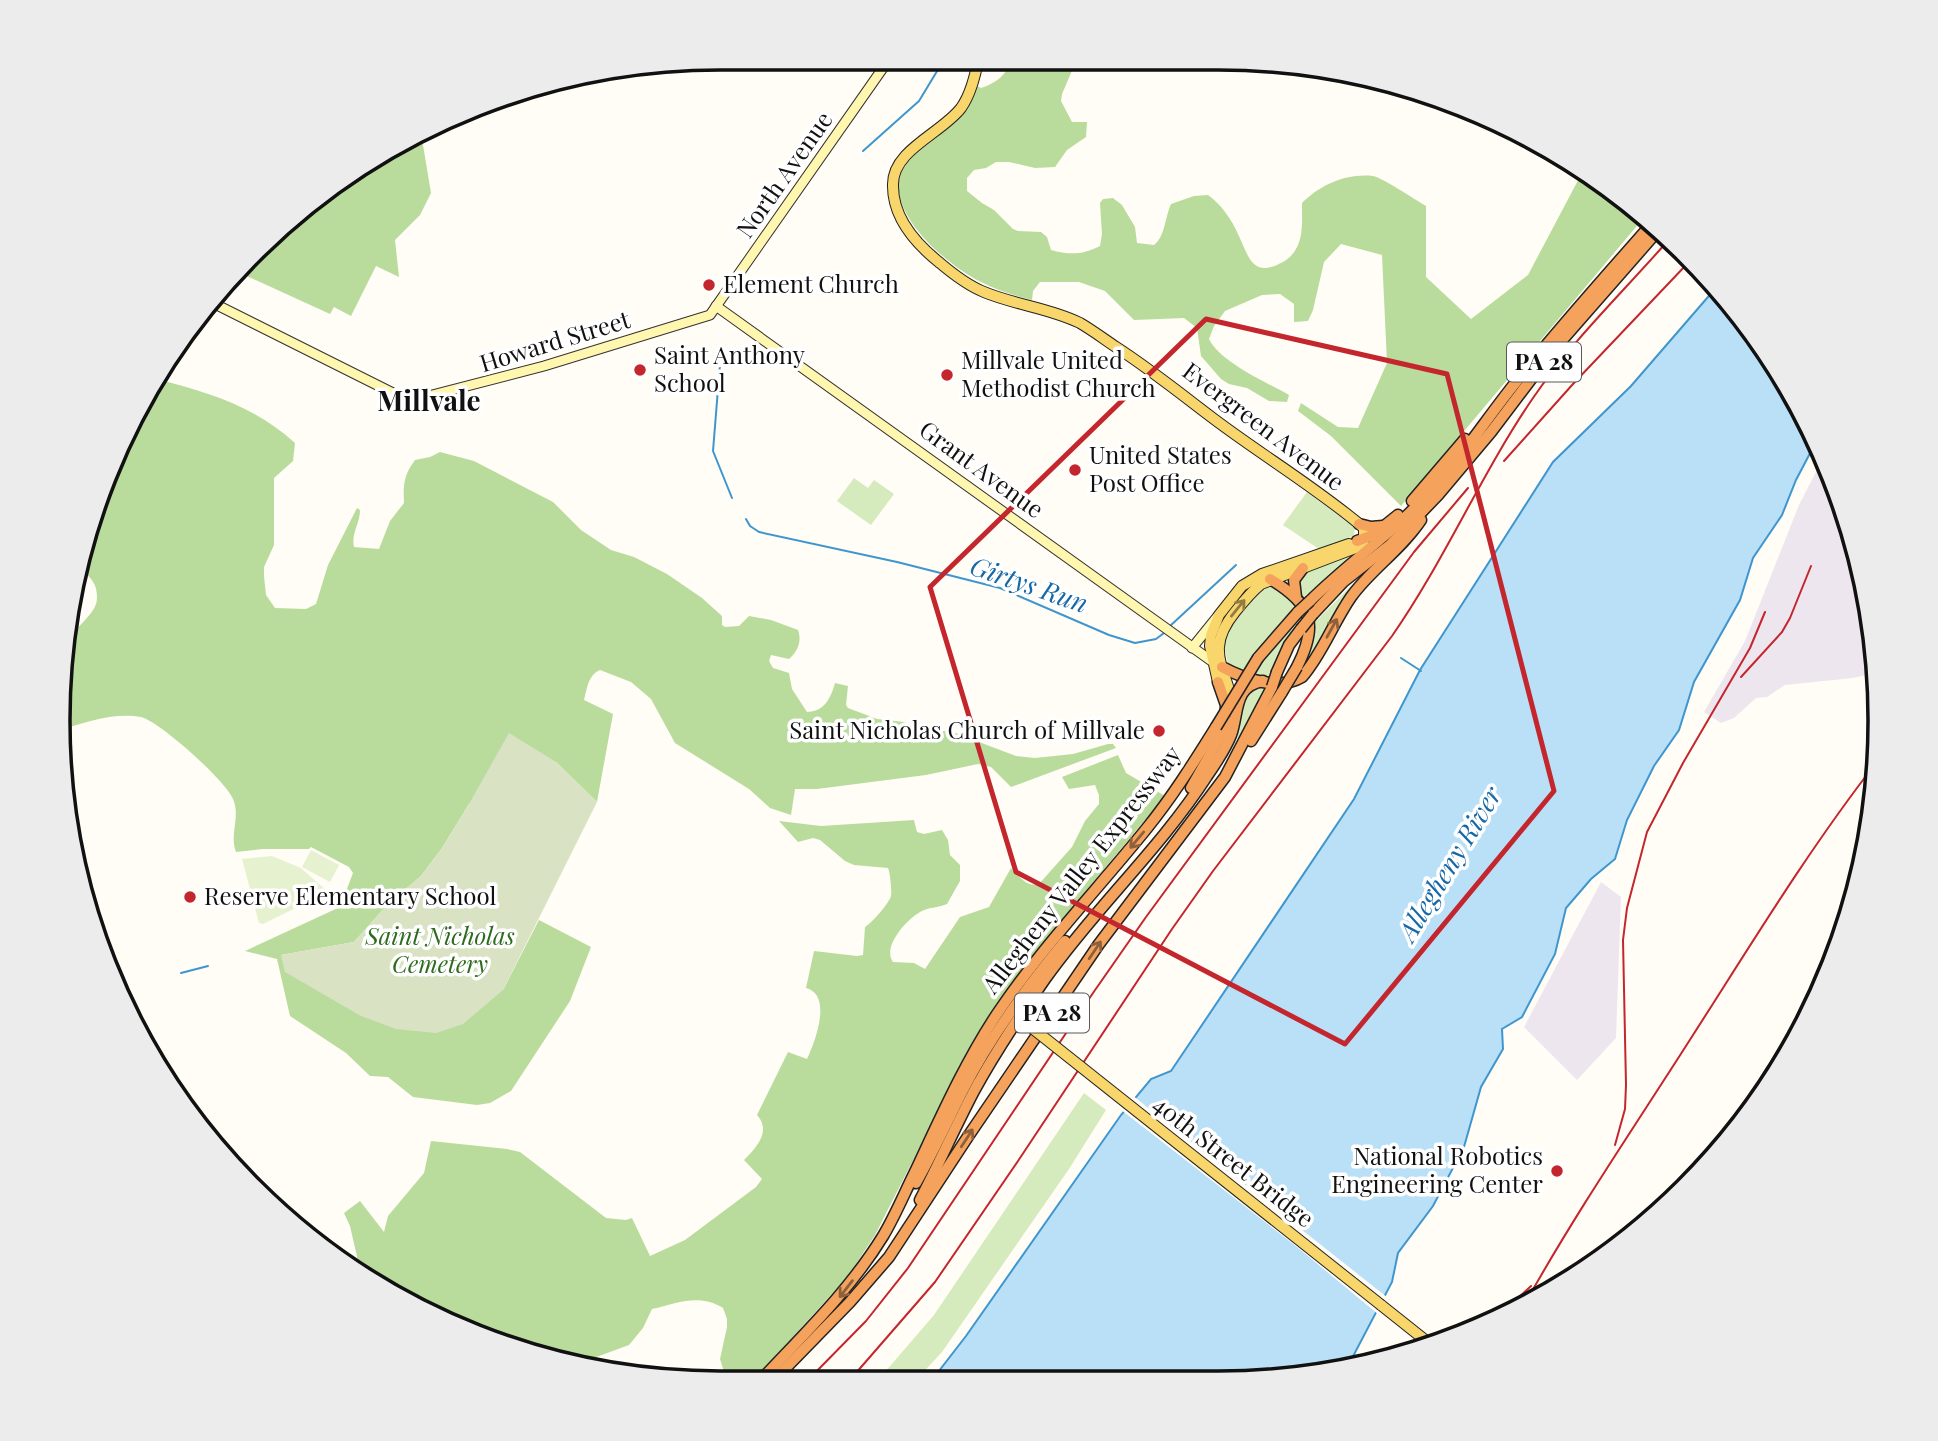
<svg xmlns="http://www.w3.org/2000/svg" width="1938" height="1441" font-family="'Playfair Display',serif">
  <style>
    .industrial { fill: #eee6ef }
    .green { fill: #d5ebbd }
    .forest { fill: #b9dc9c }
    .cemetery { fill: #d9e3c4 }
    .pitch { fill: #e6f2cf }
    .water { fill: #b9e0f7; stroke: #3f96cf; stroke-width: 2 }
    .pier { fill: #fffdf5 }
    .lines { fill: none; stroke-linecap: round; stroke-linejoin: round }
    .stream { stroke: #3f96cf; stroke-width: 2 }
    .secondary-casing { stroke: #333; stroke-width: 11 }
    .primary-casing { stroke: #222; stroke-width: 12 }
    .highway-casing { stroke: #222; stroke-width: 13 }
    .secondary { stroke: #fff6b0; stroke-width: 9 }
    .primary { stroke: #f9d66b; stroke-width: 10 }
    .highway { stroke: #f5a25d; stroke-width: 10 }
    .rail { stroke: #c4262e; stroke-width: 2 }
    .primary-bridge-casing { stroke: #222; stroke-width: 12; stroke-linecap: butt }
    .highway-bridge-casing { stroke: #222; stroke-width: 13; stroke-linecap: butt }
    .primary-bridge { stroke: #f9d66b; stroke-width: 10 }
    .highway-bridge { stroke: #f5a25d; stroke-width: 10 }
    .oneway { stroke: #917d42 }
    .oneway2 { stroke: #8e613b }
    .marked { fill: none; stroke: #c4262e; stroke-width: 5; stroke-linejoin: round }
    .poi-dot { fill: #c4262e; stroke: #fff; stroke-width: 2.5 }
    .labels { text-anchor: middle; stroke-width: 7; stroke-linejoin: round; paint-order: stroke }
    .shield { fill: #fff; stroke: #585858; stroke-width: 2 }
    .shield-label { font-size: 23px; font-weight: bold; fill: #111 }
    .street-label { font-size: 24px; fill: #111; stroke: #fff }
    .poi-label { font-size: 24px; fill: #111; stroke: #fff; text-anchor: start }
    .park-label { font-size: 24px; font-style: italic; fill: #2f6b1f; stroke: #fff }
    .water-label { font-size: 26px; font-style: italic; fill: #1768a6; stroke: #fff }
    .quarter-label { font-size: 28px; font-weight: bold; fill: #111; stroke: #fff }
    .rim { fill: none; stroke: #111; stroke-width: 3.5 }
  </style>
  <rect width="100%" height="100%" fill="#fffdf5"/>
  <g class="industrial">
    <path d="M1823 458 1858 549 1878 672 1853 678 1785 685 1767 697 1756 698 1734 718 1721 723 1704 712 1745 641 1799 505Z"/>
    <path d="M1601 882 1621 897 1616 1038 1577 1080 1524 1027Z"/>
  </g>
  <g class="green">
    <path d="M854 478 868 488 874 480 894 494 871 525 837 501Z"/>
    <path d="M1307 492 1355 528 1354 536 1319 549 1283 525Z"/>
    <path d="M1381 534 1302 600 1300 596 1298 579C1314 566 1335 561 1353 552 1363 548 1371 539 1381 534Z"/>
    <path d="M1357 580 1337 610 1306 664 1299 673 1312 625Z"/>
    <path d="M1264 585H1273V588L1297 605 1279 626 1286 632 1294 630 1278 656 1269 678 1235 668 1228 663 1224 646H1222L1226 630Z"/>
    <path d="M1265 685 1244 732 1238 739C1237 727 1244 698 1249 689Z"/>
    <path d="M1084 1093 1106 1110 1069 1169 942 1352 916 1380H878L934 1315Z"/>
  </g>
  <g class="forest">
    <path d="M1012 59H1077L1062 94 1061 101 1072 122H1087L1086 137 1067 150 1055 167 1035 168 1009 162H996L986 168 974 170 967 178V191L982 203 994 210 1013 229 1018 231 1041 232 1047 237 1051 250C1069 255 1083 255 1100 246L1102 234 1100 203 1103 199 1113 198 1122 205 1135 227 1137 243 1154 245C1165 237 1165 217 1171 204L1194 196 1208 195C1221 204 1232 220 1238 234 1249 257 1252 279 1283 262 1305 249 1302 225 1302 203 1320 185 1346 173 1373 176 1383 178 1414 199 1426 206V277L1471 319 1528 275 1584 169 1641 221 1401 506 1331 436 1298 411 1301 403 1338 427 1358 428 1387 363 1382 255 1341 244 1324 262 1313 310 1308 321 1294 322V304L1280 294 1262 295 1225 311 1214 326 1209 339C1220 362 1266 382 1289 395L1287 402 1269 401 1247 388 1229 384 1221 379 1201 356 1197 328 1184 318 1134 320 1105 291 1079 282H1040L1033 291 1032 300C1015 296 997 290 981 282 946 265 875 205 906 162L961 115 977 86 981 88C997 83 1006 75 1012 59Z"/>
    <path d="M1368 77 1389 80 1485 124 1369 81Z"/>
    <path d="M421 133 431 193 420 215 395 240 399 277 376 266 351 316 334 307 330 314 238 272 252 252 389 147Z"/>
    <path d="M160 380C210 393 256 407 295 443L293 461 274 478V545L264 567V576L266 595 275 608 306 609 316 604 328 565 357 508 360 510C360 524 351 533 354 547L379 549 390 521 404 503C403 484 404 475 415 460L430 457 440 452 474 461 553 502 581 530 611 550 634 557 667 574 702 598 722 616V625L725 627 739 626 749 616 771 620 798 630C802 641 798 651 789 659L771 655 769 661 773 668 789 673 792 689 807 712C824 712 831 698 835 683L848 686 846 705 848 708 877 719 904 722 920 731H950L1016 756 1035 758 1073 754 1108 744H1113L1116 748 1011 787 991 767 978 764 926 775 817 789H795L791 815 770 808 749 789 675 743 651 699 631 682 600 670C588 675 587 689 584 700L613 714 597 802 556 762 469 804 442 848 421 876 387 905 354 942 281 955 503 990 539 920 591 947 570 1001 511 1091 490 1103 477 1105 413 1097 388 1077 370 1076 346 1053 290 1016 277 959 245 951 340 907 353 873 349 867 311 847 309 849H262L236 852C229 834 241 817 233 799 226 781 159 721 141 717 115 712 85 722 61 730 63 710 62 658 68 642 75 626 97 614 97 598 97 584 92 579 82 570H78L126 427Z"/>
    <path d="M1118 755 1126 773 1165 796 1039 947 1003 995 966 1056 875 1235 848 1276 753 1381H727L720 1359 727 1327V1319L723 1308C700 1293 677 1303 652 1309L643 1328 629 1345 580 1363 508 1348 389 1295 361 1274 350 1226 344 1213 360 1201 384 1232 388 1216 424 1173 431 1141 507 1149 520 1152 606 1218 626 1220 632 1218 650 1256 685 1240 756 1187 762 1179 744 1160C756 1148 772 1131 757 1115L788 1052 807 1059C815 1042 833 995 806 988L814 951 857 956 863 955 865 927C871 924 890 902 891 896 892 891 890 872 888 868L854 865 845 861 820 840 813 838 798 842 779 821 821 826 914 820 917 832 924 834 942 830 948 840 950 855 960 865V881L947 904C938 908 928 907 920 912 906 920 882 947 893 962L914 963 925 969 960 917 989 907 1011 868C1020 877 1027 888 1039 884L1072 847 1085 821 1099 804V795L1095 785 1069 789 1062 777Z"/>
  </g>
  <path class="cemetery" d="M509 733 556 762 597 802 503 990 463 1024 436 1033 396 1029 361 1016 285 972 281 955 354 942 387 905 421 876 442 848 469 804Z"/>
  <g class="pitch">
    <path d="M311 850 339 865 330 882 302 867Z"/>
    <path d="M272 856 301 868 328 892 263 924 259 923 242 859Z"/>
  </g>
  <path class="water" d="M1714 290 1744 317 1812 428 1817 440 1796 480 1782 515 1753 558 1740 600 1694 682 1679 730 1654 766 1627 820 1615 859 1591 879 1566 908 1555 954 1522 1017 1502 1029 1503 1049 1481 1087 1464 1147 1433 1206 1398 1253 1392 1282 1348 1366 1304 1378 932 1380 966 1336 1121 1115 1151 1079 1171 1071 1354 799 1420 670 1553 462 1631 386Z"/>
  <path class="pier" d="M1132 1095 1388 1298 1379 1315 1297 1247 1120 1109Z"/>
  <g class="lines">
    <g class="stream">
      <path d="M863 151 919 101 945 58"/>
      <path d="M720 364 713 451 732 498"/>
      <path d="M746 519 750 526 759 532 897 562 1000 588 1109 635 1135 643 1156 639 1164 633"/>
      <path d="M1170 626 1236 565"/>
      <path d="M1401 658 1421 671"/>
      <path d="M181 973 208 966"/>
    </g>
    <g class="secondary-casing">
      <g id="secondary">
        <path d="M215 304 409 401 544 366 710 315 890 58"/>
        <path d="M716 306 1213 662"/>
        <path d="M1192 648 1217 617"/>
      </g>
    </g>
    <g class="primary-casing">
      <g id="primary">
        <path d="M979 58C975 75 971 94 961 108 942 133 893 150 893 184 892 217 916 244 940 263 953 274 969 286 984 292 1015 305 1050 308 1080 323 1092 330 1104 339 1116 347 1150 369 1181 394 1214 419 1263 456 1317 488 1364 528V541L1358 547 1261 584C1251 592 1243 602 1235 612 1206 648 1223 664 1233 703"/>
        <path d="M1218 682 1210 646 1211 635 1219 615 1242 586 1262 574 1349 544"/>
        <path d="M1381 1305 1430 1344"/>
      </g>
    </g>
    <g class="highway-casing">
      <g id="highway">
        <path d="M1412 501 1465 439"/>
        <path d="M1359 524 1371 527 1383 526"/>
        <path d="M1357 541 1373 535 1398 515"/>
        <path d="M1270 579C1312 604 1319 624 1297 667"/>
        <path d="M1296 597 1294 580 1303 568"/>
        <path d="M1310 601C1348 563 1392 534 1428 494 1462 458 1488 416 1520 377 1561 326 1605 277 1648 228"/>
        <path d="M1313 614 1343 582 1390 545 1438 495 1491 432 1550 354 1655 234"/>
        <path d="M1258 658 1298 612"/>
        <path d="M1222 667C1244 679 1279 691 1302 677 1322 654 1333 623 1351 597 1371 569 1401 550 1421 520"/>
        <path d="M1277 672 1289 645 1301 629"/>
        <path d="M1251 741 1282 692"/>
        <path d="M1191 788 1225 728 1226 705 1218 682"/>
        <path d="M916 1183C933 1153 947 1122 962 1092 990 1037 1026 988 1065 941"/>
        <path d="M920 1200C939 1164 955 1127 974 1091 995 1052 1020 1015 1045 979 1095 908 1160 849 1207 776 1216 763 1225 750 1231 735 1239 713 1233 686 1263 681"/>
        <path d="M760 1381C804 1334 850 1290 883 1236 895 1216 904 1194 914 1174 940 1119 964 1064 997 1014 1042 947 1097 890 1147 828 1173 796 1194 762 1216 727"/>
        <path d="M773 1381 850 1302 889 1257 969 1135 1099 944 1225 777 1272 687"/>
      </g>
    </g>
    <use href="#secondary" class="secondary"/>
    <use href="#primary" class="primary"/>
    <use href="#highway" class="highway"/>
    <g class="rail">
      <path d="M1504 461 1573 384 1687 264"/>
      <path d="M1741 677 1782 632 1790 618 1811 566"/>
      <path d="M1615 1145 1625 1109 1626 1085 1623 940 1627 908 1647 832 1683 763 1750 648 1765 612"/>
      <path d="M1527 1300C1578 1209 1637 1123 1693 1035 1752 943 1809 849 1876 763"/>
      <path d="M1454 1338 1501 1314 1531 1286"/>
      <path d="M807 1381 866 1321 908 1268 1093 993 1146 917 1414 552 1468 488"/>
      <path d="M849 1381 935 1282 1018 1161 1172 929 1213 871 1392 636C1445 560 1481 474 1533 398 1571 342 1621 294 1665 244"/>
    </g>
    <g class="primary-bridge-casing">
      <path id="primary-bridge" d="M1027 1024 1381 1305"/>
    </g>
    <g class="highway-bridge-casing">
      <g id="highway-bridge">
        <path d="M1298 612 1310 601"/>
        <path d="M1301 629 1313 614"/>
        <path d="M1272 687 1277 672"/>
        <path d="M1282 692 1297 667"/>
        <path d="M1216 727 1258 658"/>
      </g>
    </g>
    <use href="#primary-bridge" class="primary-bridge"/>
    <use href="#highway-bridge" class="highway-bridge"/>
  </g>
  <defs><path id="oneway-shaft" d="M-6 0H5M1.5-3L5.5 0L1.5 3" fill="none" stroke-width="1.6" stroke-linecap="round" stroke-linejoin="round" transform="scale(1.75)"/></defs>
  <use class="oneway" href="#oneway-shaft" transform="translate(1238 608) rotate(-51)"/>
  <g class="oneway2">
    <use href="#oneway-shaft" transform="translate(1332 628) rotate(-61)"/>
    <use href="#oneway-shaft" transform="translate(1137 840) rotate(130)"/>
    <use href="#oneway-shaft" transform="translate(1095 950) rotate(-56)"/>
    <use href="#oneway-shaft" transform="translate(967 1138) rotate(-57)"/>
    <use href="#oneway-shaft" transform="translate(846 1289) rotate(128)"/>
  </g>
  <path class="marked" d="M1206 319 1447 374 1554 791 1345 1044 1016 872 930 587Z"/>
  <g class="poi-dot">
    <circle cx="709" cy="285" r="7"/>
    <circle cx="640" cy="370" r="7"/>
    <circle cx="947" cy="375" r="7"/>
    <circle cx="1075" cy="470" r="7"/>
    <circle cx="1159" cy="731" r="7"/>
    <circle cx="190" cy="897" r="7"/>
    <circle cx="1557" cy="1171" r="7"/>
  </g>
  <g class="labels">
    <g class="shield">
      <rect x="1507" y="342.5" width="74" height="39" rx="5"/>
      <rect x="1015" y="993.5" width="74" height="39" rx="5"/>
    </g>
    <g class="shield-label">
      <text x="1544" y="370">PA 28</text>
      <text x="1052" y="1021">PA 28</text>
    </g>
    <g class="street-label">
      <text transform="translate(785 175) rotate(-55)" y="8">North Avenue</text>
      <text transform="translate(555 342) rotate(-17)" y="8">Howard Street</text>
      <text transform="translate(1263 427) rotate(37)" y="8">Evergreen Avenue</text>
      <text transform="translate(981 470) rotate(36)" y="8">Grant Avenue</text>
      <text transform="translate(1082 870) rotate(-52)" y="8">Allegheny Valley Expressway</text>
      <text transform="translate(1233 1162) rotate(38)" y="8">40th Street Bridge</text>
    </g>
    <g class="poi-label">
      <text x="723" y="293">Element Church</text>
      <text x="654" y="364">Saint Anthony<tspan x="654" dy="28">School</tspan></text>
      <text x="961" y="369">Millvale United<tspan x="961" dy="28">Methodist Church</tspan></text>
      <text x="1089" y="464">United States<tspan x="1089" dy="28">Post Office</tspan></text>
      <text x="1145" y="739" text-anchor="end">Saint Nicholas Church of Millvale</text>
      <text x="204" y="905">Reserve Elementary School</text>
      <text x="1543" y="1165" text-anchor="end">National Robotics<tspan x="1543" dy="28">Engineering Center</tspan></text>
    </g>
    <g class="park-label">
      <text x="440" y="945">Saint Nicholas<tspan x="440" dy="28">Cemetery</tspan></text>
    </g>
    <g class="water-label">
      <text transform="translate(1029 585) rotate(19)" y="9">Girtys Run</text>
      <text transform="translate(1450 864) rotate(-59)" y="9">Allegheny River</text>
    </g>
    <g class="quarter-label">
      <text x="429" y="411">Millvale</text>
    </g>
  </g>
  <path d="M0 0H1938V1441H0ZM720 70H1218A650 650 0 0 1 1868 720V721A650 650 0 0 1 1218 1371H720A650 650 0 0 1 70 721V720A650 650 0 0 1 720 70Z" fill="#ececec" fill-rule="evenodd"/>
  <path class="rim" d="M720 70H1218A650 650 0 0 1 1868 720V721A650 650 0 0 1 1218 1371H720A650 650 0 0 1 70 721V720A650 650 0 0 1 720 70Z"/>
</svg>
